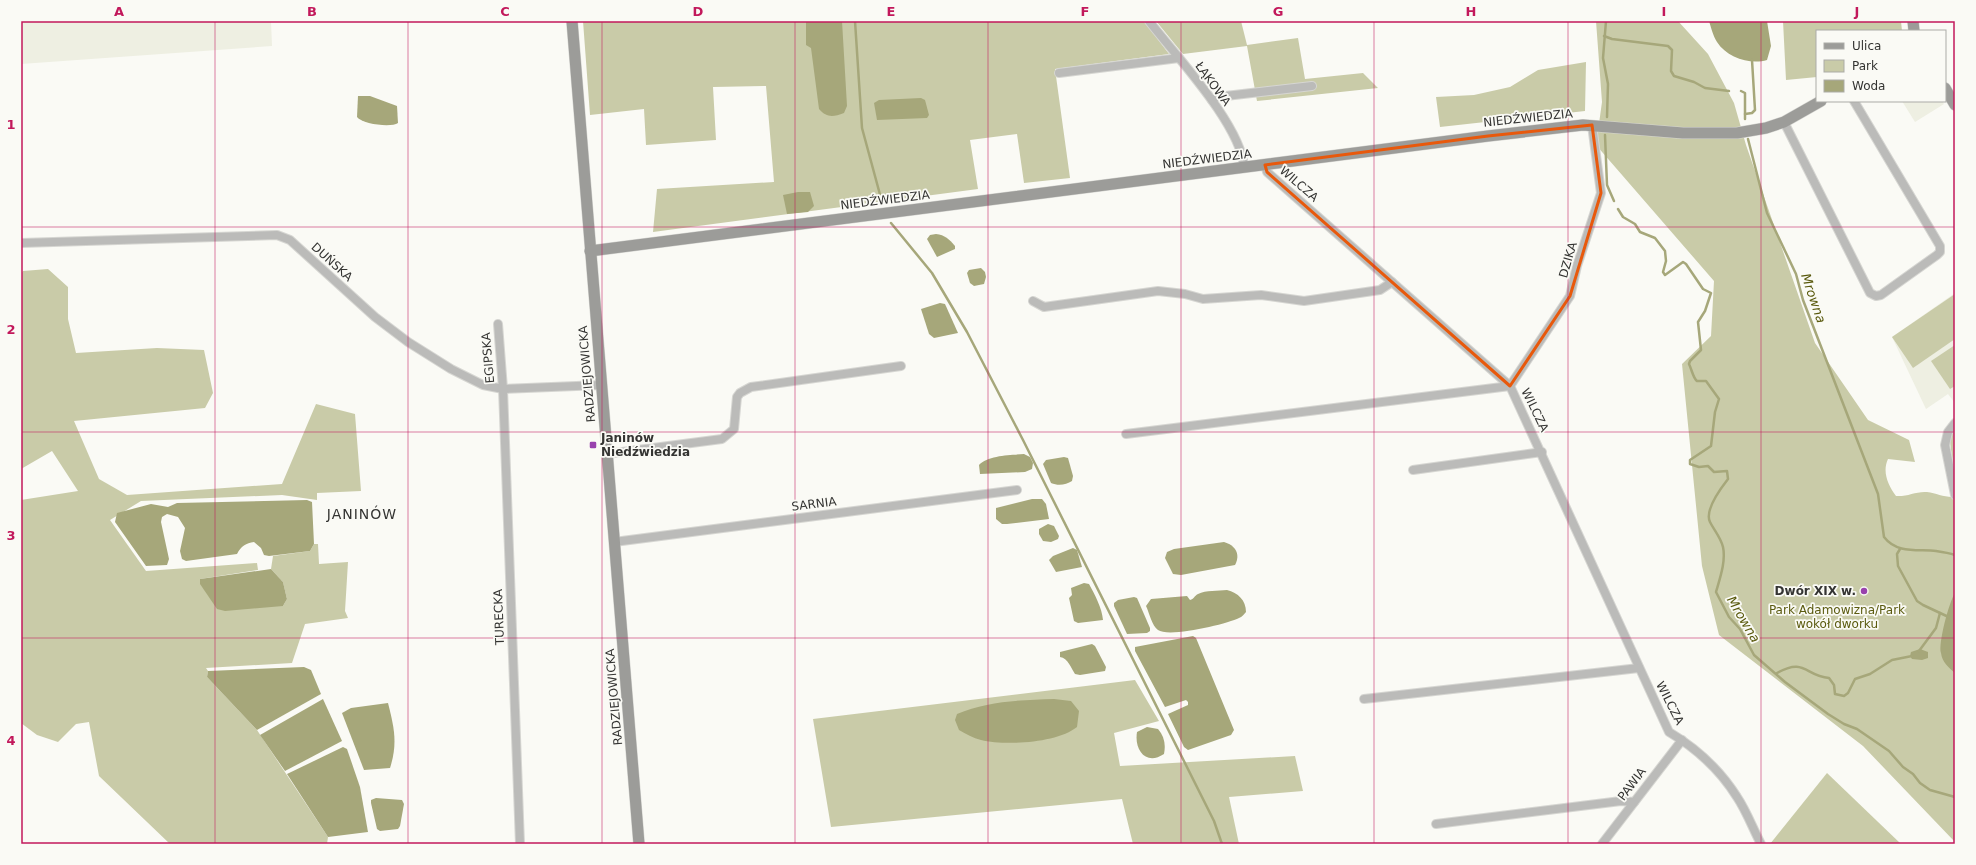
<svg xmlns="http://www.w3.org/2000/svg" width="1976" height="865" font-family="'DejaVu Sans',sans-serif">
  <style>
    .built { fill: #eeefe2 }
    .green { fill: #c9cba8 }
    .water { fill: #a6a77a }
    .lines { fill: none; stroke-linecap: round; stroke-linejoin: round }
    .stream { stroke: #a6a77a; stroke-width: 2.5 }
    .street-casing { stroke: #d6d6d2; stroke-width: 10 }
    .secondary-casing { stroke: #d6d6d2; stroke-width: 12 }
    .street { stroke: #bbbbb9; stroke-width: 8 }
    .secondary { stroke: #9c9c99; stroke-width: 11 }
    .marked { fill: none; stroke: #e8590c; stroke-width: 3; stroke-linejoin: round }
    .grid { fill: none; stroke: #c2185b; stroke-width: 1; stroke-opacity: 0.55 }
    .poi-dot { fill: #9841ad; stroke: #fafaf5; stroke-width: 1.5 }
    .labels { text-anchor: middle; stroke-width: 3.5; stroke-linejoin: round; paint-order: stroke }
    .street-label { font-size: 12px; fill: #343432; stroke: #fafaf5 }
    .poi-label { font-size: 12px; font-weight: bold; fill: #343432; stroke: #fafaf5; text-anchor: start }
    .park-label { font-size: 12px; fill: #5b5b10; stroke: #fafaf5 }
    .water-label { font-size: 13px; font-style: italic; fill: #58580b; stroke: #fafaf5 }
    .quarter-label { font-size: 14px; letter-spacing: 1px; fill: #343432; stroke: #fafaf5 }
    .neatline { fill: none; stroke: #c2185b; stroke-width: 1.5 }
    .grid-label { font-size: 13px; text-anchor: middle; font-weight: bold; fill: #c2185b }
  </style>
  <rect width="100%" height="100%" fill="#fafaf5"/>
  <g class="built">
    <path d="M21 21H271L272 46 21 64Z"/>
    <path d="M1902 101H1942L1944 104 1915 122Z"/>
    <path d="M1955 293V403L1948 394 1926 409 1892 337Z"/>
  </g>
  <g class="green">
    <path d="M583 21H1144L1169 54 1055 69 1070 178 1024 183 1017 134 970 140 978 189 653 232 657 189 774 182 766 86 713 87 716 140 646 145 644 109 590 115Z"/>
    <path d="M1156 21H1241L1247 45 1298 38 1305 79 1363 73 1378 88 1257 101 1247 46 1183 54Z"/>
    <path d="M1596 21H1678L1708 54 1734 103 1746 145 1815 343 1868 420 1909 440 1915 462 1888 459C1882 472 1888 485 1896 496 1907 497 1916 491 1927 492 1936 493 1943 497 1952 497L1954 499 1955 842 1863 746 1719 635 1702 566 1682 364 1711 336 1714 281 1596 145 1602 102Z"/>
    <path d="M1783 21H1901L1902 31H1817V77L1786 80Z"/>
    <path d="M1586 62 1585 111 1440 127 1436 97 1474 95 1510 87 1538 70Z"/>
    <path d="M48 269 68 287V319L76 353 157 348 204 350 213 393 205 408 74 421 99 479 127 495 282 484 316 404 355 414 361 491 317 493V500L282 495 141 501 110 520 146 571 257 563 258 570 200 579 283 606 287 599 283 582 271 569 273 556 310 551 314 544H318L319 564 348 562 345 611 348 618 305 624 292 663 206 668 208 671 207 677 257 730 328 837 327 844H170L99 776 89 722 76 724 58 742 37 735 21 723V500L78 491 52 451 21 469V274L23 271Z"/>
    <path d="M1955 294V339L1913 368 1892 337Z"/>
    <path d="M1955 345V386L1950 389 1931 361Z"/>
    <path d="M1955 428V480L1949 434Z"/>
    <path d="M1135 680 1159 721 1114 733 1120 766 1295 756 1303 791 1229 797 1239 844H1133L1122 799 831 827 813 719Z"/>
    <path d="M1827 773 1901 844H1770Z"/>
  </g>
  <g class="water">
    <path d="M806 21H842L847 106 844 113C833 117 827 118 819 109L811 48 806 45Z"/>
    <path d="M1709 21H1767L1771 46 1767 60C1751 65 1727 58 1717 42 1713 36 1711 27 1709 21Z"/>
    <path d="M358 96H370L397 106 398 123C391 128 362 124 357 117Z"/>
    <path d="M921 98 925 100 929 115 927 118 877 120 874 103 879 100Z"/>
    <path d="M798 192H810L814 206 808 212 787 214 783 195Z"/>
    <path d="M936 234C945 235 949 239 955 246V249L937 257 927 239 930 235Z"/>
    <path d="M981 268 985 272 986 277 984 284 974 286 970 283 967 273 969 270Z"/>
    <path d="M940 303 945 304 958 333 934 338 929 334 921 309Z"/>
    <path d="M1024 454 1030 457 1033 463 1032 469 1025 472 980 474 979 465C988 455 1011 455 1024 454Z"/>
    <path d="M1064 457 1068 458 1073 476 1072 481C1066 485 1058 486 1051 483L1043 464 1046 460Z"/>
    <path d="M1032 499H1042L1046 504 1049 519 1007 524H1002L996 519V508Z"/>
    <path d="M307 500 312 502 314 544 310 551 269 556 264 555 261 548 254 542C246 543 241 546 237 554L186 561 182 559 180 551 185 528 178 517 167 514 162 517 161 522 169 559 167 565 146 566 115 522 117 513 151 504 168 507 177 503Z"/>
    <path d="M1048 524 1054 526 1059 536 1058 539 1051 542 1043 541 1039 534V529Z"/>
    <path d="M1224 542C1235 545 1241 554 1235 565L1181 575 1173 574 1165 558 1167 552 1174 549Z"/>
    <path d="M1073 548 1077 550 1082 567 1056 572 1049 560 1053 556Z"/>
    <path d="M271 569 283 582 287 599 283 606 225 611 217 609 200 584V579Z"/>
    <path d="M1084 583 1089 584C1095 595 1102 608 1103 620L1078 623 1074 621 1069 598 1072 595 1071 588Z"/>
    <path d="M1227 590C1238 593 1246 600 1246 612 1244 614 1242 617 1239 618 1227 624 1169 638 1158 630 1152 626 1149 612 1146 606L1151 599 1187 596 1190 600C1194 599 1194 596 1198 594 1206 590 1218 591 1227 590Z"/>
    <path d="M1955 593V673C1949 668 1942 662 1941 653 1938 644 1949 602 1955 593Z"/>
    <path d="M1134 597 1137 598 1150 628V631L1147 633 1127 634 1114 606V603L1118 600Z"/>
    <path d="M1193 636 1196 638 1234 730 1231 735 1188 750 1184 747 1168 714 1188 705V702L1186 700 1165 707 1135 651V647Z"/>
    <path d="M1092 644 1095 646 1106 667 1105 671 1080 675 1075 674C1071 668 1068 658 1060 657V652Z"/>
    <path d="M1920 649 1928 652V658L1922 660 1912 659 1910 656 1911 652Z"/>
    <path d="M304 667 311 670 321 694 257 730 207 677 208 671Z"/>
    <path d="M323 699 342 741 285 771 260 735Z"/>
    <path d="M1054 699 1071 701 1079 711 1077 727C1057 743 1006 746 981 740 973 738 966 734 959 730L955 720 957 714C987 701 1021 700 1054 699Z"/>
    <path d="M388 703C394 727 398 743 390 768L364 770 342 713 351 708Z"/>
    <path d="M1147 727 1158 729C1164 736 1166 744 1164 754 1146 766 1134 750 1137 732Z"/>
    <path d="M343 747 347 749 360 787 368 832 328 837 287 774Z"/>
    <path d="M376 798 402 800 404 804 400 826 398 829 380 831 377 829 371 803V800Z"/>
  </g>
  <g class="lines">
    <g class="stream">
      <path d="M855 21 862 128 882 202"/>
      <path d="M1606 21 1603 58 1608 84 1607 117"/>
      <path d="M1604 36 1612 39 1668 46 1672 50 1671 71 1674 76 1694 82 1705 88 1729 91"/>
      <path d="M1741 91 1745 93V119"/>
      <path d="M1745 114 1752 113 1755 110 1752 60"/>
      <path d="M1605 135 1607 185 1614 201"/>
      <path d="M1748 139 1767 213 1796 274 1803 300 1878 494 1884 537C1897 554 1918 549 1936 551 1943 552 1949 553 1955 555"/>
      <path d="M1618 209 1623 217 1635 224 1640 232 1655 238 1665 251 1666 261 1663 272 1665 275 1683 262 1686 264 1703 289 1711 293 1705 311 1698 322 1701 350 1690 361 1689 364C1692 370 1693 378 1697 381H1706L1719 399 1715 412 1711 446 1690 460V464L1699 467 1708 466 1714 472 1727 471 1728 479C1721 488 1704 510 1710 522 1714 530 1721 538 1723 547 1726 561 1720 578 1716 592L1729 617 1740 629 1754 655 1785 682 1828 714 1844 724 1857 729 1889 751 1903 767 1913 774 1920 783 1930 790 1955 797"/>
      <path d="M891 223 932 273 967 332 1023 440 1214 821 1222 844"/>
      <path d="M1900 549 1897 554 1898 566 1917 601 1923 605 1955 620"/>
      <path d="M1919 651 1936 628 1940 613"/>
      <path d="M1777 673C1805 657 1805 676 1829 678L1834 685 1835 694 1844 696 1848 693 1855 679 1870 674 1892 660 1912 656"/>
    </g>
    <g class="street-casing">
      <g id="street">
        <path d="M1149 21C1176 56 1241 125 1244 167"/>
        <path d="M1059 73 1179 58"/>
        <path d="M1212 100 1217 97 1312 86"/>
        <path d="M1784 122 1870 293 1876 296 1881 295 1937 255 1940 252V246L1854 101"/>
        <path d="M1265 165 1267 172 1510 386 1669 732C1696 748 1720 770 1737 797 1747 812 1753 829 1761 844"/>
        <path d="M21 243 277 235 290 240 375 317 408 342 451 369 483 385 503 389 601 385"/>
        <path d="M1033 301 1044 307 1158 291 1185 294 1203 299 1261 295 1304 301 1380 290 1392 282"/>
        <path d="M498 324 503 389 520 844"/>
        <path d="M1955 423 1948 432 1945 445 1955 495"/>
        <path d="M1126 434 1510 386 1570 296 1577 266 1601 193 1592 125"/>
        <path d="M607 454 722 439 734 429 737 397 740 393 751 387 901 366"/>
        <path d="M1413 470 1542 452"/>
        <path d="M614 542 1017 490"/>
        <path d="M1364 699 1639 668"/>
        <path d="M1436 824 1621 801 1634 802"/>
        <path d="M1602 844 1682 740"/>
      </g>
    </g>
    <g class="secondary-casing">
      <g id="secondary">
        <path d="M572 21 639 844"/>
        <path d="M1913 21 1914 31"/>
        <path d="M1945 88 1955 105"/>
        <path d="M590 251 1488 136 1583 125 1683 133H1737L1766 128 1784 122 1821 101"/>
      </g>
    </g>
    <use href="#street" class="street"/>
    <use href="#secondary" class="secondary"/>
  </g>
  <path class="marked" d="M1592 125 1601 193 1570 296 1510 386 1267 172 1265 165 1488 136Z"/>
  <path class="grid" d="M215 21V844M408 21V844M602 21V844M795 21V844M988 21V844M1181 21V844M1374 21V844M1568 21V844M1761 21V844M21 227H1955M21 432H1955M21 638H1955"/>
  <g class="poi-dot">
    <rect x="589" y="441" width="8" height="8" rx="2"/>
    <circle cx="1864" cy="591" r="4"/>
  </g>
  <g class="labels">
    <g class="street-label">
      <text transform="translate(1213 84) rotate(54)" y="4">ŁĄKOWA</text>
      <text transform="translate(1528 118) rotate(-6)" y="4">NIEDŹWIEDZIA</text>
      <text transform="translate(1207 159) rotate(-7)" y="4">NIEDŹWIEDZIA</text>
      <text transform="translate(1299 184) rotate(41)" y="4">WILCZA</text>
      <text transform="translate(885 200) rotate(-7)" y="4">NIEDŹWIEDZIA</text>
      <text transform="translate(1568 260) rotate(-74)" y="4">DZIKA</text>
      <text transform="translate(332 262) rotate(42)" y="4">DUŃSKA</text>
      <text transform="translate(488 358) rotate(-95)" y="4">EGIPSKA</text>
      <text transform="translate(587 374) rotate(-95)" y="4">RADZIEJOWICKA</text>
      <text transform="translate(1535 410) rotate(64)" y="4">WILCZA</text>
      <text transform="translate(814 504) rotate(-7)" y="4">SARNIA</text>
      <text transform="translate(499 617) rotate(-92)" y="4">TURECKA</text>
      <text transform="translate(614 697) rotate(-95)" y="4">RADZIEJOWICKA</text>
      <text transform="translate(1670 703) rotate(63)" y="4">WILCZA</text>
      <text transform="translate(1632 784) rotate(-53)" y="4">PAWIA</text>
    </g>
    <g class="poi-label">
      <text x="601" y="442">Janinów<tspan x="601" dy="14">Niedźwiedzia</tspan></text>
      <text x="1856" y="595" text-anchor="end">Dwór XIX w.</text>
    </g>
    <g class="park-label">
      <text x="1837" y="614">Park Adamowizna/Park<tspan x="1837" dy="14">wokół dworku</tspan></text>
    </g>
    <g class="water-label">
      <text transform="translate(1814 298) rotate(71)" y="5">Mrowna</text>
      <text transform="translate(1744 619) rotate(59)" y="5">Mrowna</text>
    </g>
    <g class="quarter-label">
      <text x="362" y="519">JANINÓW</text>
    </g>
  </g>
  <rect width="1976" height="865" fill="none" stroke="#fafaf5" stroke-width="44"/>
  <rect x="1816" y="30" width="130" height="72" fill="#fafaf5" stroke="#ababa7"/>
  <rect x="1824" y="43" width="20" height="6" fill="#9c9c99" stroke="#ababa7"/>
  <text x="1852" y="50" font-size="12" fill="#343432">Ulica</text>
  <rect x="1824" y="60" width="20" height="12" fill="#c9cba8" stroke="#ababa7"/>
  <text x="1852" y="70" font-size="12" fill="#343432">Park</text>
  <rect x="1824" y="80" width="20" height="12" fill="#a6a77a" stroke="#ababa7"/>
  <text x="1852" y="90" font-size="12" fill="#343432">Woda</text>
  <rect x="22" y="22" width="1932" height="821" class="neatline"/>
  <g class="grid-label">
    <text x="119" y="16">A</text>
    <text x="312" y="16">B</text>
    <text x="505" y="16">C</text>
    <text x="698" y="16">D</text>
    <text x="891" y="16">E</text>
    <text x="1085" y="16">F</text>
    <text x="1278" y="16">G</text>
    <text x="1471" y="16">H</text>
    <text x="1664" y="16">I</text>
    <text x="1857" y="16">J</text>
    <text x="11" y="129">1</text>
    <text x="11" y="334">2</text>
    <text x="11" y="540">3</text>
    <text x="11" y="745">4</text>
  </g>
</svg>
